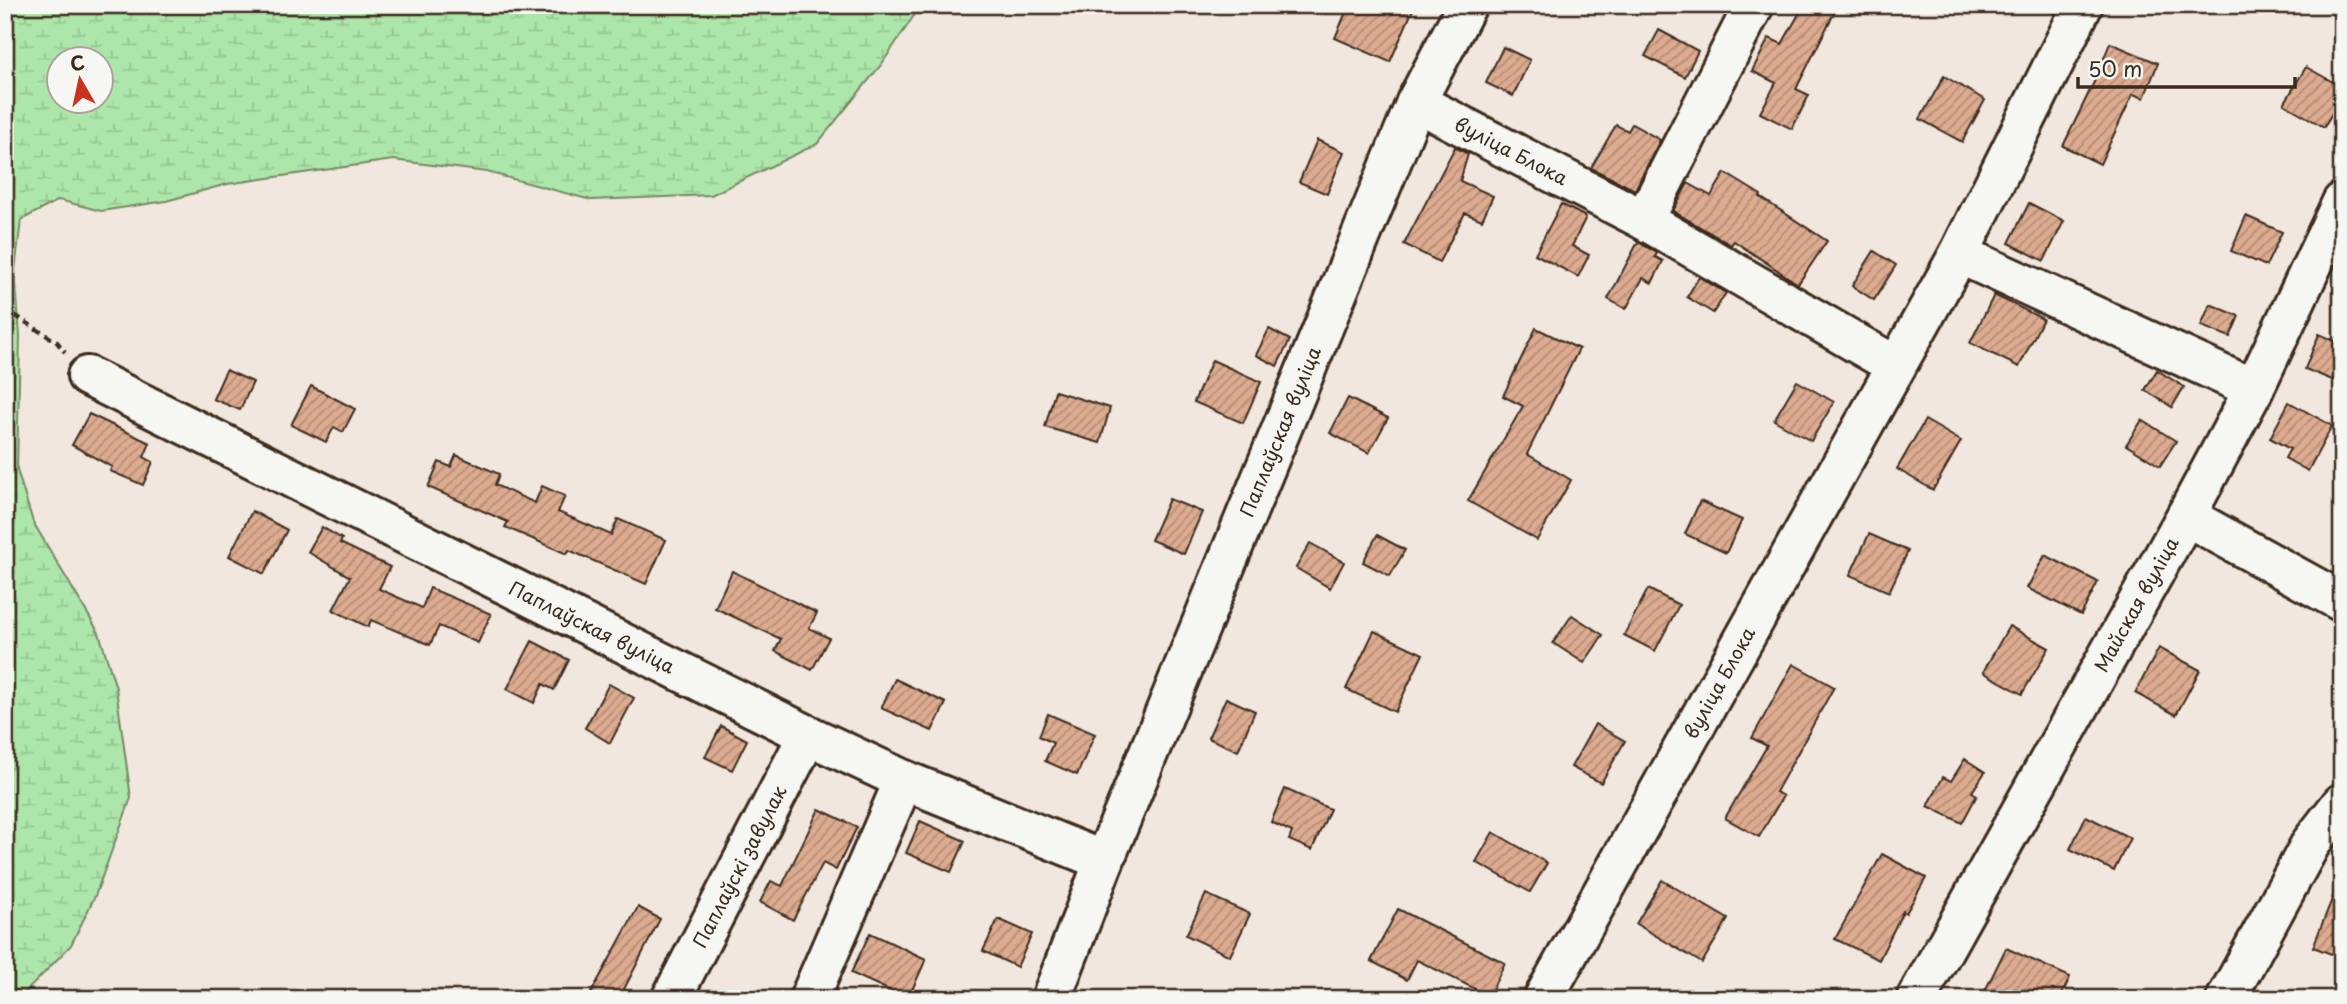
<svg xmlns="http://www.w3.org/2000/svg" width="2347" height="1004" font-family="'Playpen Sans',sans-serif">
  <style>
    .wetland { fill: url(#wetland-marsh); stroke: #748864; stroke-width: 2; fill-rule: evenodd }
    .building { fill: url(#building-hatch); stroke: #3b2a1e; stroke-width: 2 }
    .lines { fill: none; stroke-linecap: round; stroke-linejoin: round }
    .minor-casing { stroke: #3b2a1e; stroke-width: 44 }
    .path { stroke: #3b2a1e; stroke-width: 4.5; stroke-dasharray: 7 5; stroke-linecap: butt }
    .minor { stroke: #f6f6f2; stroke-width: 38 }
    .labels { text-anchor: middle; stroke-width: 6; stroke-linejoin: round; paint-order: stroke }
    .street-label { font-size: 19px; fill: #3b2a1e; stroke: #f6f6f2 }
  </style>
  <defs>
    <pattern id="wetland-marsh" width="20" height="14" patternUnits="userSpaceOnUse" patternTransform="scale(1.75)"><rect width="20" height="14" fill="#ade6aa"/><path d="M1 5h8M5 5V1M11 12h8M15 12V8" fill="none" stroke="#96c592"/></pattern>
    <pattern id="building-hatch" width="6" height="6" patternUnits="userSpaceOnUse" patternTransform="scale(1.75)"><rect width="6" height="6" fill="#ddab90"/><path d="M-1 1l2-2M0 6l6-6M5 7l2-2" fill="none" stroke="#b48b75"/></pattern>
  </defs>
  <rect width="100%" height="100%" fill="#f1e7de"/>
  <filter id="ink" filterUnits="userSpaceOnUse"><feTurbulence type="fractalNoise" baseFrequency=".0143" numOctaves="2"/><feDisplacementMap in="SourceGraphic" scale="14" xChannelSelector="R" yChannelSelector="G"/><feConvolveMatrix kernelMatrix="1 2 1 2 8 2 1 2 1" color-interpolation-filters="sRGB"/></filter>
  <g filter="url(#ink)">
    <path class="wetland" d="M5 5H921L881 65 817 144 711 195 591 200 487 172 393 160 227 184 166 201 101 211 59 200 21 220 15 270 20 336 17 470 33 522 99 633 116 688 131 798 95 896 71 945 19 999H5ZM60 60H102V102H60Z"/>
    <g class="building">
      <path d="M1349 5H1415L1390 62 1335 38Z"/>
      <path d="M1804 5H1838L1796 89 1809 95 1792 129 1760 113 1776 83 1752 71 1769 38 1782 44Z"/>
      <path d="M1659 30 1698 51 1685 77 1645 56Z"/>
      <path d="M2110 43 2158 63 2144 98 2133 94 2100 164 2063 146 2096 78Z"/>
      <path d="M1503 47 1530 60 1513 96 1486 83Z"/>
      <path d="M2306 67 2342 87V96L2324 127 2284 104Z"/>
      <path d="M1944 76 1985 100 1962 142 1920 119Z"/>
      <path d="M1632 124 1660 140 1635 190 1591 168 1616 125 1628 131Z"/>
      <path d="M1317 140 1344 152 1327 194 1299 182Z"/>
      <path d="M1455 147 1468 154 1460 181 1493 196 1482 220 1465 213 1439 262 1404 244Z"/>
      <path d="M1725 173 1761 195 1760 197 1827 241 1798 284 1734 241 1731 245 1673 211 1688 183 1711 196Z"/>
      <path d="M2029 203 2064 221 2044 261 2009 243Z"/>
      <path d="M1561 204 1586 217 1572 246 1589 255 1578 277 1535 254Z"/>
      <path d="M2246 216 2282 232 2266 266 2231 251Z"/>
      <path d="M1638 242 1657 253 1655 257 1663 261 1652 283 1643 278 1626 309 1608 299Z"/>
      <path d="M1874 251 1896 265 1874 300 1852 286Z"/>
      <path d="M1699 277 1726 293 1713 313 1687 297Z"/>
      <path d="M1994 295 2043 319 2019 367 1970 343Z"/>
      <path d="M2210 304 2239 316 2230 337 2201 326Z"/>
      <path d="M1536 328 1579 349 1527 454 1571 480 1537 540 1468 501 1523 406 1503 396Z"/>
      <path d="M1269 329 1290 340 1277 366 1256 355Z"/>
      <path d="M2319 334 2342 344V384L2305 369Z"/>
      <path d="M1212 360 1261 382 1243 423 1194 402Z"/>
      <path d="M226 370 253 382 240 410 213 399Z"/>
      <path d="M2157 370 2184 387 2172 407 2145 390Z"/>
      <path d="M1797 381 1834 402 1811 441 1774 420Z"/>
      <path d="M311 386 355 409 343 432 334 427 326 442 291 425Z"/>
      <path d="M1055 391 1110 408 1100 443 1045 427Z"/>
      <path d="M1348 398 1388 418 1369 453 1330 433Z"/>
      <path d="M2289 402 2332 426 2308 471 2285 458 2290 449 2270 438Z"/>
      <path d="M89 414 150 443 144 457 153 462 143 485 110 471 112 467 72 445Z"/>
      <path d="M1925 420 1961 441 1933 490 1897 469Z"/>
      <path d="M2142 420 2176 441 2160 466 2126 445Z"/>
      <path d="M456 455 499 474 495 485 535 503 542 486 565 496 558 512 611 535 618 519 666 540 646 584 569 550 567 554 505 527 508 522 428 487 439 462 451 467Z"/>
      <path d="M1169 499 1202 512 1184 554 1151 540Z"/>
      <path d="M1700 501 1742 520 1726 553 1685 534Z"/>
      <path d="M252 511 287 530 264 574 229 556Z"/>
      <path d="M322 527 342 539 340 543 390 567 379 589 422 608 430 588 491 614 478 643 439 626 430 645 371 620 368 627 333 610 350 577 308 552Z"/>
      <path d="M1869 534 1908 551 1889 592 1850 575Z"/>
      <path d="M1377 535 1405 550 1390 576 1363 562Z"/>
      <path d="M1310 543 1344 562 1330 588 1296 568Z"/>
      <path d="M2045 555 2098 582 2081 615 2027 588Z"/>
      <path d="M732 571 817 613 809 628 829 638 812 670 775 651 781 639 715 608Z"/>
      <path d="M1648 589 1679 605 1655 651 1624 635Z"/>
      <path d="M1572 615 1603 635 1584 663 1553 643Z"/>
      <path d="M2009 626 2049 648 2022 694 1983 672Z"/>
      <path d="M1374 631 1423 654 1395 712 1346 689Z"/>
      <path d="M532 641 569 660 554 690 543 684 534 703 507 689Z"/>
      <path d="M2159 648 2200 670 2176 715 2135 693Z"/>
      <path d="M1793 664 1834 687 1776 792 1783 796 1759 837 1725 818 1767 746 1752 738Z"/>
      <path d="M895 679 946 703 932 731 881 708Z"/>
      <path d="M609 684 634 698 610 743 585 728Z"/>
      <path d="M1226 698 1255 711 1238 751 1208 738Z"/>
      <path d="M1048 714 1095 734 1077 775 1045 761 1053 743 1039 736Z"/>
      <path d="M1595 724 1625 741 1601 783 1571 767Z"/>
      <path d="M721 726 747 740 732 770 705 757Z"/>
      <path d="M1965 759 1985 772 1972 792 1977 795 1962 823 1928 806 1943 777 1951 781Z"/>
      <path d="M1285 789 1330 809 1312 850 1289 840 1292 832 1271 822Z"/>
      <path d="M819 809 857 827 836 870 823 863 793 920 760 902 771 881 782 886Z"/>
      <path d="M2086 816 2130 838 2114 871 2070 849Z"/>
      <path d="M920 821 965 841 951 872 906 853Z"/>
      <path d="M1493 832 1547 863 1530 892 1476 862Z"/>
      <path d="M1882 854 1926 878 1906 913 1903 911 1879 960 1835 939Z"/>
      <path d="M2340 879H2342V958L2313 947Z"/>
      <path d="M1662 880 1728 919 1702 963 1636 924Z"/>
      <path d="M1206 894 1250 914 1230 956 1186 935Z"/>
      <path d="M638 907 660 919 619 999H603L591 993Z"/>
      <path d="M1398 909 1505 963 1489 996 1417 960 1407 980 1371 961Z"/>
      <path d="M998 919 1032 934 1017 967 983 951Z"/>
      <path d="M870 933 926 959 908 999 851 973Z"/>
      <path d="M2006 948 2070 977 2060 999H1981Z"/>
    </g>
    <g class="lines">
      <g class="minor-casing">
        <g id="minor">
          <path id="s1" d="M1416 102 1644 220 1896 366"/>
          <path d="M1644 220 1754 5"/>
          <path d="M1959 254 2254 389"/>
          <path id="s2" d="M87 376 808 735 904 780 1104 861"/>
          <path d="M2186 516 2342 602"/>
          <path id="s3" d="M671 999 808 735"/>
          <path d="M809 999 904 780"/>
          <path id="s4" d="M1051 999 1104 861 1416 102 1467 5"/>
          <path id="s5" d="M1543 999 1959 254 2083 5"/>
          <path id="s6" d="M1916 999 2186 516 2254 389 2342 202"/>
          <path d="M2226 999 2311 843 2342 803"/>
        </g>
      </g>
      <path class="path" d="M5 309 57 342 65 352"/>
      <use href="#minor" class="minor"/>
    </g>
  </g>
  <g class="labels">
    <g class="street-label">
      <text dy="7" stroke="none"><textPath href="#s1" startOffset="107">вуліца Блока</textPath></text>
      <text dy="7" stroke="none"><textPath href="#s4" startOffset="612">Паплаўская вуліца</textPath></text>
      <text dy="7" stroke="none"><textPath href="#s6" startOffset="452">Майская вуліца</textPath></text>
      <text dy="7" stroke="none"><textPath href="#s2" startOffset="564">Паплаўская вуліца</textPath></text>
      <text dy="7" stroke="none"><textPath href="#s5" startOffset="362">вуліца Блока</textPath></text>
      <text dy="7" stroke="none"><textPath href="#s3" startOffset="149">Паплаўскі завулак</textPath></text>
    </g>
  </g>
  <rect width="2347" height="1004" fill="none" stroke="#f6f6f2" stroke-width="28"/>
  <rect x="14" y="14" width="2319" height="976" fill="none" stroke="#3b2a1e" stroke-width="2.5" filter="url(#ink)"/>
  <g transform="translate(80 80) rotate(351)"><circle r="33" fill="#f6f6f2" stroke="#aba49d" stroke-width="2"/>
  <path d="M0-5L12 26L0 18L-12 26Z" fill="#c8321e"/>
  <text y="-10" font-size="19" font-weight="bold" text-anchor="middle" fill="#3b2a1e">С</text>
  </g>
  <path d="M2078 77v10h217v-10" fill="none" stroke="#3b2a1e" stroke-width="3.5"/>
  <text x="2088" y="77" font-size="21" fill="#3b2a1e" stroke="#f6f6f2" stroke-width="5" paint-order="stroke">50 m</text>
</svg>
